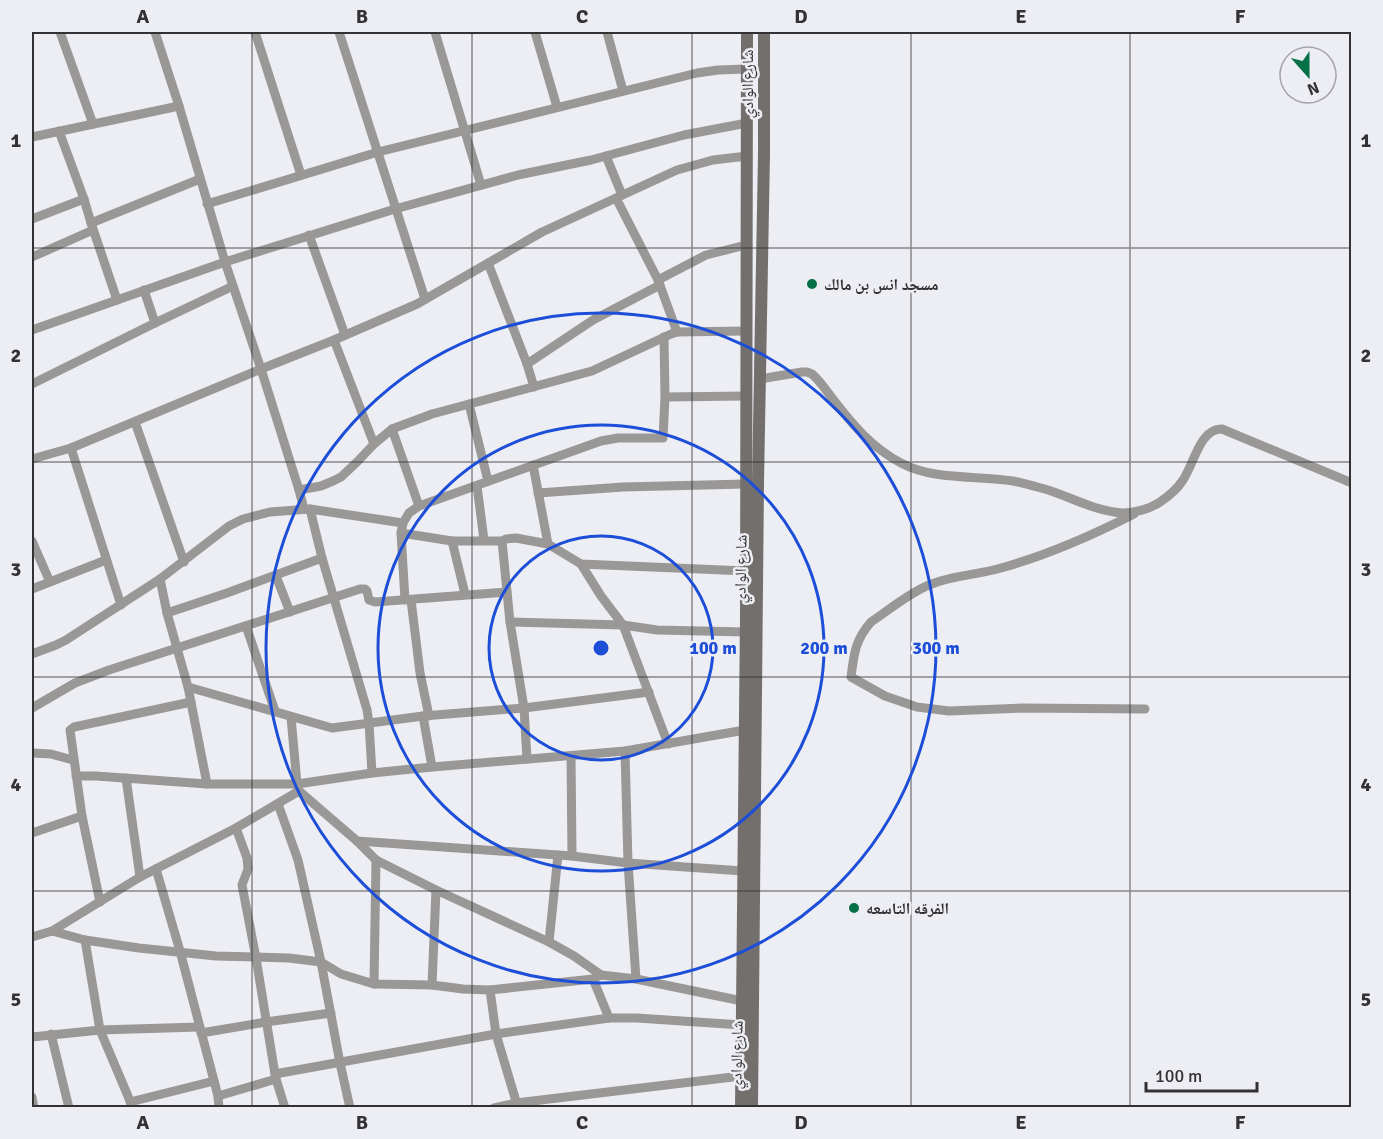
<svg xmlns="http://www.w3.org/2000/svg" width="1383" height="1139" font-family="Signika,'Noto Naskh Arabic',sans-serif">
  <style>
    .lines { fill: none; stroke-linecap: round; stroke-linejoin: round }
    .street { stroke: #9a9896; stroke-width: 9 }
    .secondary { stroke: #736f6c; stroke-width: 12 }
    .grid { fill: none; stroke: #323235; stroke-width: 1.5; stroke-opacity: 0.55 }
    .ring { fill: none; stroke: #1d4ed8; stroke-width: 3 }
    .poi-dot { fill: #067047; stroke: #ededf4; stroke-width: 2 }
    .labels { text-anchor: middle; stroke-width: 5; stroke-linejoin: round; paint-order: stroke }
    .street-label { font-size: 16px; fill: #323235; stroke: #ededf4 }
    .poi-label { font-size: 16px; font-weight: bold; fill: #323235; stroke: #ededf4; text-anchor: start }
    .centre { fill: #1d4ed8; stroke: #ededf4; stroke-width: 3 }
    .ring-label { font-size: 18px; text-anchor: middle; font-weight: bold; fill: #1d4ed8; stroke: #ededf4; stroke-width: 5; stroke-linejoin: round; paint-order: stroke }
    .neatline { fill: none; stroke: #323235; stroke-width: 2 }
    .grid-label { font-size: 20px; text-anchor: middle; font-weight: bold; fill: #323235 }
  </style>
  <rect width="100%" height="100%" fill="#ededf4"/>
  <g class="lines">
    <g class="street">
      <path d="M60 32 93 124"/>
      <path d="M155 32 179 106 225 262 261 369 299 490 304 509"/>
      <path d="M255 32 301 175"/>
      <path d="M339 32 425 299"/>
      <path d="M435 32 481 185"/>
      <path d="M535 32 557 107"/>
      <path d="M607 32 623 91"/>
      <path d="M59 131 84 199"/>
      <path d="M32 137 179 106"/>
      <path d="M606 156 622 195"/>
      <path d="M616 198 658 280 677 332"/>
      <path d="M207 204 378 152 697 73 718 70 747 69"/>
      <path d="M32 219 84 199 91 223 200 179"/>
      <path d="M91 223 117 300"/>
      <path d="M309 235 345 335"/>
      <path d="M32 257 93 230"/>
      <path d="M488 263 527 364 534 387"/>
      <path d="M658 280 706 255 746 245"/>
      <path d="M144 290 155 323"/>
      <path d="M32 330 225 262 395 209 518 175 591 160 684 135 747 123"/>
      <path d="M334 340 374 444"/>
      <path d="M527 364 593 320 660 285"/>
      <path d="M760 379 802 372H807L812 374C820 381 826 390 832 398 852 424 872 448 901 463 935 481 977 475 1013 481 1024 483 1037 487 1048 490 1073 498 1095 511 1122 513 1134 513 1150 509 1160 502 1169 496 1178 488 1183 480 1194 464 1200 428 1222 429L1352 483"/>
      <path d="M32 384 155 323 233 286"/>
      <path d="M665 397 746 396"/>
      <path d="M469 404 488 481"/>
      <path d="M135 422 184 562"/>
      <path d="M392 429 419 506"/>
      <path d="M71 448 121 605"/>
      <path d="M32 459 71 448 261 369 334 340 417 304 542 232 677 170 713 160 747 156"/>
      <path d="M533 465 548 544"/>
      <path d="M477 486 484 540"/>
      <path d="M299 490 321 486 333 481 341 477 357 462 374 444 392 429 432 414 592 371 671 334 677 332 746 331"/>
      <path d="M538 493 623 487 746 484"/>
      <path d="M310 509 322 558 367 710 369 723 372 773"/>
      <path d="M1134 514C1091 536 1048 555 1001 568 978 575 952 575 929 585 909 593 889 610 871 622 855 640 854 654 851 677L885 696 917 707 949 711 1022 708 1145 709"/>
      <path d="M403 523 409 513 419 506 601 441 618 438H663L665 397 664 337"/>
      <path d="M401 533 405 600"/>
      <path d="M32 541 50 582"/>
      <path d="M452 541 465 594"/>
      <path d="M502 541 510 622 524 708 527 759"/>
      <path d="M581 564 601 596 623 625 668 744"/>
      <path d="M276 576 290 612"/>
      <path d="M160 579 167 613 188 687 207 784"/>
      <path d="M32 589 106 560"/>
      <path d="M411 600 420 673 429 716"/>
      <path d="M167 613 227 593 322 558"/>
      <path d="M510 622 623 625 657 630 746 632"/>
      <path d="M246 626 275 711"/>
      <path d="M32 654 56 645 66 640 160 579 229 526 243 519 270 512 310 509 403 523 401 533 452 541H502L506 539 516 538 548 544 581 564 746 571"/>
      <path d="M188 687 332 728 423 716 524 708 649 692"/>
      <path d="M32 708 75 683 109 670 360 589H365L367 591 369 600 375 602 507 592"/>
      <path d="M423 716 432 767"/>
      <path d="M625 751 628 863 636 979"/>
      <path d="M32 753 51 754 73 760"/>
      <path d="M571 756 572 856"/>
      <path d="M76 776H96L207 784H297L291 717"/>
      <path d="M126 778 140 877"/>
      <path d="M299 791 357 841 376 860 436 890 549 942 574 956 601 975"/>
      <path d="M278 804 298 860 321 962 340 1063 350 1108"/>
      <path d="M236 828 247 858 248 869 242 885 256 958 275 1074"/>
      <path d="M32 833 82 816"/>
      <path d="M357 841 572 856 628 863 743 871"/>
      <path d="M156 869 180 951 218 1096 219 1108"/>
      <path d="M100 902 82 816 70 730 74 727 191 702"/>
      <path d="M52 931 85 940 139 948 216 956 289 958 321 962 341 974 374 984 432 985 463 989 490 990 593 979 601 975 636 979 742 1001"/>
      <path d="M32 937 52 931 140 877 236 828 299 791 297 784 372 773 432 767 625 751 745 730"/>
      <path d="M85 940 100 1030 133 1108"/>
      <path d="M549 942 558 855"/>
      <path d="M593 979 609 1018"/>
      <path d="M374 984 376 860"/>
      <path d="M432 985 436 890"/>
      <path d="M490 990 496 1034 518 1108"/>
      <path d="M201 1033 266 1022 331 1013"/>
      <path d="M51 1034 69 1108"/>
      <path d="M32 1037 100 1030 199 1027"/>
      <path d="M276 1079 285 1108"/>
      <path d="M218 1096 276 1079 275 1074 496 1034 609 1018H637L742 1025"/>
      <path d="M32 1097 34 1108"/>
      <path d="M130 1102 214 1081"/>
      <path d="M494 1108 516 1103 741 1076"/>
    </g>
    <g class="secondary">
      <path d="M741 1108 746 617 747 32"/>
      <path d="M752 1108 758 482 764 154V32"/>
    </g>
  </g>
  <path class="grid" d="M252 32V1108M472 32V1108M692 32V1108M911 32V1108M1130 32V1108M32 248H1352M32 462H1352M32 677H1352M32 891H1352"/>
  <g class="ring">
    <circle cx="601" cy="648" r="112"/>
    <circle cx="601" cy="648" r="223"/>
    <circle cx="601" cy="648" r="335"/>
  </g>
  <g class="poi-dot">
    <circle cx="812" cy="284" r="6"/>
    <circle cx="854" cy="908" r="6"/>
  </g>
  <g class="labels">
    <g class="street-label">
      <text transform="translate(747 84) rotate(-90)" y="6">شارع الوادي</text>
      <text transform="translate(740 569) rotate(-89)" y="6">شارع الوادي</text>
      <text transform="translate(736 1055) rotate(-89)" y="6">شارع الوادي</text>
    </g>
    <g class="poi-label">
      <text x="824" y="290">مسجد انس بن مالك</text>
      <text x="866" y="914">الفرقه التاسعه</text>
    </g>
  </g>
  <circle cx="601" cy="648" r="9" class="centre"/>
  <g class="ring-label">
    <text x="713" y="654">100 m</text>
    <text x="824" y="654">200 m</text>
    <text x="936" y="654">300 m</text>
  </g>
  <rect width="1383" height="1139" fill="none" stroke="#ededf4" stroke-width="66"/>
  <g transform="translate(1308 75) rotate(159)"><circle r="28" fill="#ededf4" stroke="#a2a2a8" stroke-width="1.5"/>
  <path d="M0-4.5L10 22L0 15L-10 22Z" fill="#067047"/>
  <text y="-9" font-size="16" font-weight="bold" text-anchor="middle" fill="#323235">N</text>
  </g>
  <path d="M1146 1082v9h111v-9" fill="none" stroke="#323235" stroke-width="3"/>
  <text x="1155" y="1082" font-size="18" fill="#323235" stroke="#ededf4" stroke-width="4.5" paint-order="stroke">100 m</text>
  <rect x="33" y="33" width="1317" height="1073" class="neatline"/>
  <g class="grid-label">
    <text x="143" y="23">A</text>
    <text x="362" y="23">B</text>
    <text x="582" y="23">C</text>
    <text x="801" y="23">D</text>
    <text x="1021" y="23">E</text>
    <text x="1240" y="23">F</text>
    <text x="16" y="147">1</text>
    <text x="1366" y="147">1</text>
    <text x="16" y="362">2</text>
    <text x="1366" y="362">2</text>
    <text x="16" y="576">3</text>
    <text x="1366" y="576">3</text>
    <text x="16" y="791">4</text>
    <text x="1366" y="791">4</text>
    <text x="16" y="1006">5</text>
    <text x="1366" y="1006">5</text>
    <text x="143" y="1129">A</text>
    <text x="362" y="1129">B</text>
    <text x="582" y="1129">C</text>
    <text x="801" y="1129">D</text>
    <text x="1021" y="1129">E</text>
    <text x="1240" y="1129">F</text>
  </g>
</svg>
